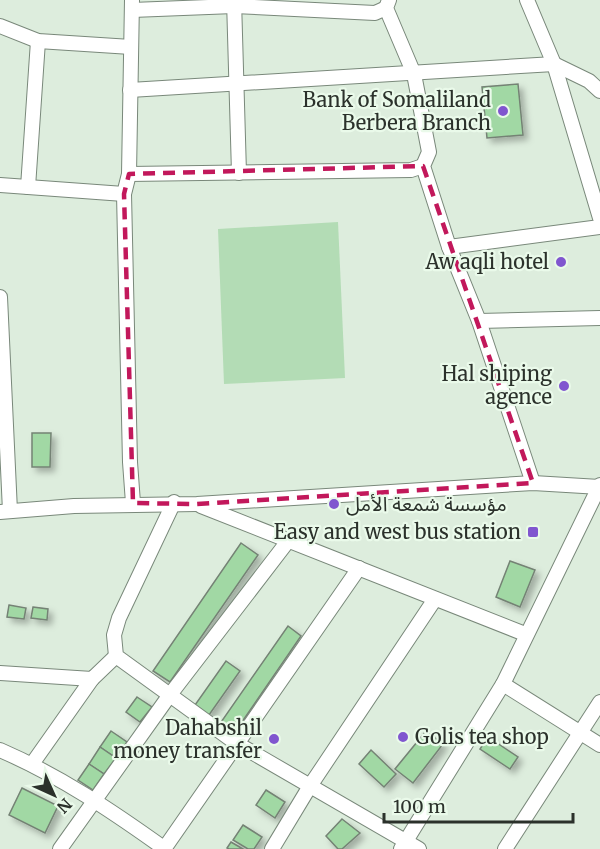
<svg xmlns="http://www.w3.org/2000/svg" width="600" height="849" font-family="Merriweather,'Noto Sans Arabic',serif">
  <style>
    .green { fill: #b3dcb5 }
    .building { fill: #a1d8a4; stroke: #748274; stroke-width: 1.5; filter: url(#shadow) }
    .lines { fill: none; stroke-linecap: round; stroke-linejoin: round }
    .minor-casing { stroke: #79887a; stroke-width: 16 }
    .minor { stroke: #fff; stroke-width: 14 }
    .marked { fill: none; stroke: #c2185b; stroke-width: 4.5; stroke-dasharray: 12 8; stroke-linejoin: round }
    .poi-dot { fill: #8056cf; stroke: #eafaea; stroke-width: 2 }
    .labels { text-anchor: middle; stroke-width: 4.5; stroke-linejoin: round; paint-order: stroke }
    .poi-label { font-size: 20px; fill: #2b312b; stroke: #eafaea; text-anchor: end }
  </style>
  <defs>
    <filter id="shadow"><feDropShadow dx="4.5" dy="4.5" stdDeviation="3" flood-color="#0004"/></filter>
  </defs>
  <rect width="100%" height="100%" fill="#ddeddd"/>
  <path class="green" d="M338 222 345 378 224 384 218 229Z"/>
  <g class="building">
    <path d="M518 84 523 135 487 138 482 87Z"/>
    <path d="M32 433H51L50 467H32Z"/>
    <path d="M241 543 258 555 170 682 153 671Z"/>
    <path d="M510 561 535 570 520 607 496 597Z"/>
    <path d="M9 605 26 608 24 619 7 617Z"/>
    <path d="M33 607 48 609 47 620 31 618Z"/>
    <path d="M288 626 301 636 233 735 219 725Z"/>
    <path d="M226 661 240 671 209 715 195 705Z"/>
    <path d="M137 697 152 707 140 722 126 712Z"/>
    <path d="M111 731 127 742 116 758 100 747Z"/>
    <path d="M426 731 443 744 413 783 395 769Z"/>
    <path d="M488 737 518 757 510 769 480 749Z"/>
    <path d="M100 747 116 758 104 774 89 764Z"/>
    <path d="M371 750 396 774 384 787 359 764Z"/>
    <path d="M89 764 104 774 93 790 78 780Z"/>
    <path d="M22 788 58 806 45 833 9 815Z"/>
    <path d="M266 790 285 802 275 818 256 805Z"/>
    <path d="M342 819 360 833 342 849H338L326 836Z"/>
    <path d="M243 825 262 837 254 849H248L233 840Z"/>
    <path d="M231 842 243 849H229L227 848Z"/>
  </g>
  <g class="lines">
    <g class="minor-casing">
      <g id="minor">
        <path d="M132 0 129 174 124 194 130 462 133 503"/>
        <path d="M234 0 239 173"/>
        <path d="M389 0 386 8 414 74 429 152 423 166 449 247 479 321 533 483"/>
        <path d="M527 0 554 64 600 218"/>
        <path d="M132 10 234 6 375 13 386 8"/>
        <path d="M0 26 38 41 131 47"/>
        <path d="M130 90 554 64 589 81 600 91"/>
        <path d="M129 174 411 170 423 166"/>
        <path d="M0 185 124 194"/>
        <path d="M28 187 38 41"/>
        <path d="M449 247 600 227"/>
        <path d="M0 297 10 511"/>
        <path d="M479 321 600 318"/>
        <path d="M174 502 119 618 114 635 116 656 236 743 419 849"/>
        <path d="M201 506 525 634"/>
        <path d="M0 512 74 506 197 504 533 483 600 487"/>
        <path d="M0 673 92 679 116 656"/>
        <path d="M503 684 600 745"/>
        <path d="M0 750C60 776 112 811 165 849"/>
        <path d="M32 764 92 679"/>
        <path d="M60 849 169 696 288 541"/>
        <path d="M164 849 359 568"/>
        <path d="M272 849 310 786 435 599"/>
        <path d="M401 849 503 684 600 485"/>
        <path d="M505 849 600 702"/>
      </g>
    </g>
    <use href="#minor" class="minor"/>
  </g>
  <path class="marked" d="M423 166 533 483 197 504 133 503 124 194 129 174Z"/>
  <g class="poi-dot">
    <circle cx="503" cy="111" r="6"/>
    <circle cx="561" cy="262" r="6"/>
    <circle cx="564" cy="386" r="6"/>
    <circle cx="334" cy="504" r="6"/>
    <rect x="527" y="526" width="12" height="12" rx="3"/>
    <circle cx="403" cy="737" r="6"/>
    <circle cx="274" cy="739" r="6"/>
  </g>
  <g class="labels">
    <g class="poi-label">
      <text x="491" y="107">Bank of Somaliland<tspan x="491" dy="23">Berbera Branch</tspan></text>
      <text x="549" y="269">Aw aqli hotel</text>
      <text x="552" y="381">Hal shiping<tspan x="552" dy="23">agence</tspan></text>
      <text x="346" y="511" text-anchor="start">مؤسسة شمعة الأمل</text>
      <text x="521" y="539">Easy and west bus station</text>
      <text x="262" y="735">Dahabshil<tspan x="262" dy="23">money transfer</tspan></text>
      <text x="415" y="744" text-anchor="start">Golis tea shop</text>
    </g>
  </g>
  <g transform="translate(54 795) rotate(135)" stroke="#eafaea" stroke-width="4.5" paint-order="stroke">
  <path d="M0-4.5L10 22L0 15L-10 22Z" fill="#2b312b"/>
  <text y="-9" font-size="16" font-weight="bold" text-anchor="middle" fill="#2b312b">N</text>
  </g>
  <path d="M384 813v9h189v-9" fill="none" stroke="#2b312b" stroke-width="3"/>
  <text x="393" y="813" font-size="18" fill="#2b312b" stroke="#eafaea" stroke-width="4.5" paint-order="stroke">100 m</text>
</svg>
